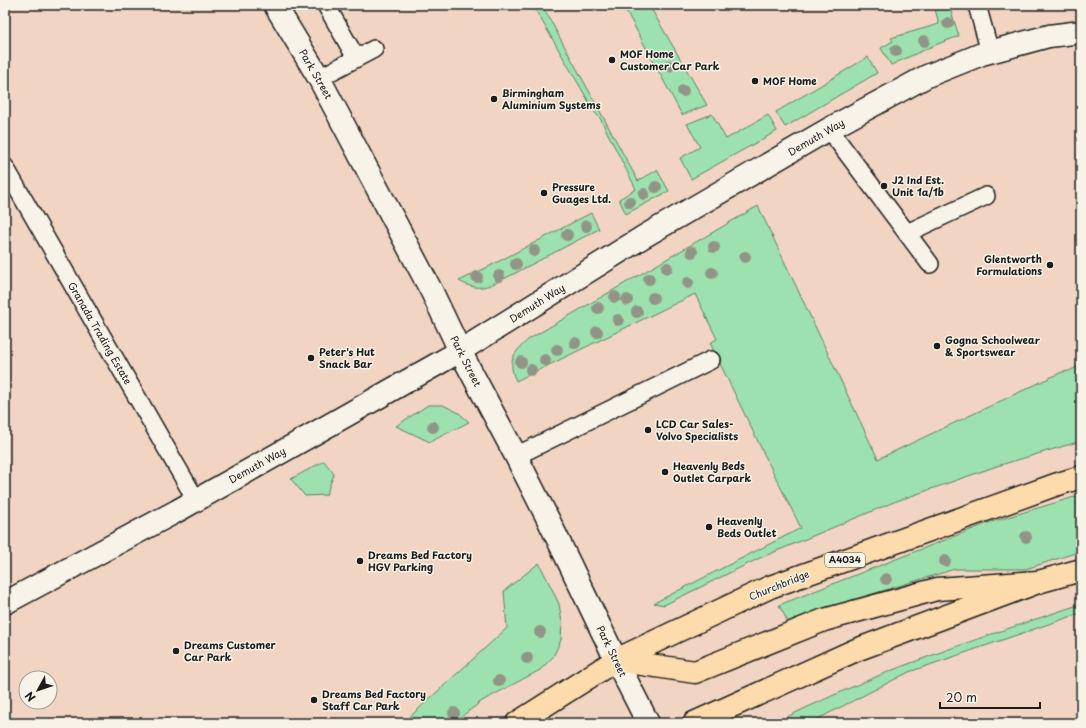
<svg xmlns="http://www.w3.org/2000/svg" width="1086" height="728" font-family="'Playpen Sans',sans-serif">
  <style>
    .built { fill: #f1d5c2; fill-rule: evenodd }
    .green { fill: #9de2ae; stroke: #5c7f65 }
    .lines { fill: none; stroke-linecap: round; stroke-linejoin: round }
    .lane-casing { stroke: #1c1c1c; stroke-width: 20 }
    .street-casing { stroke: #1c1c1c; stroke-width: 25 }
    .secondary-casing { stroke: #1c1c1c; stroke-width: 25 }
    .primary-casing { stroke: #1c1c1c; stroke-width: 25 }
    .lane { stroke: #f7f3e8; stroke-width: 17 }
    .street { stroke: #f7f3e8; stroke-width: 22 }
    .secondary { stroke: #f7f3e8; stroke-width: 22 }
    .primary { stroke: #fedbac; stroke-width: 22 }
    .tree { fill: #929586 }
    .poi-dot { fill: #1c1c1c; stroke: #f7f3e8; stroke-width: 1.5 }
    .labels { text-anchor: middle; stroke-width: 3; stroke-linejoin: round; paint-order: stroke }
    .shield { fill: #f7f3e8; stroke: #5e5c59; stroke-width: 1 }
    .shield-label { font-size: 9px; font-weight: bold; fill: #1c1c1c }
    .poi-label { font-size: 10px; font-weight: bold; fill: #1c1c1c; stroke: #f7f3e8; text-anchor: start }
    .street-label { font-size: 10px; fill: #1c1c1c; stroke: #f7f3e8 }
  </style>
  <rect width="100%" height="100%" fill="#f3e1d2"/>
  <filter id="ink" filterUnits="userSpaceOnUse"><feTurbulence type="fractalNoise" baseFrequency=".025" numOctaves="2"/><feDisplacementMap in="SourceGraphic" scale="8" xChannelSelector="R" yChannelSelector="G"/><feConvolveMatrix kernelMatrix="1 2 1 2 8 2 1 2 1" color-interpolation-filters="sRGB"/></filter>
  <g filter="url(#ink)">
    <path class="built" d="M5 5H1081V723H5ZM26 678H50V702H26Z"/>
    <g class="green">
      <path d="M538 5H542L638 181 657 170 669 191 626 214 619 199 636 189 600 118 596 114 535 9 538 7Z"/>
      <path d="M623 5H649L707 105 682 115Z"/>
      <path d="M934 5H949L959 36 935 45 891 65 881 48 893 41 891 38 939 24Z"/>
      <path d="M868 57 877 73 785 127 776 112Z"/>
      <path d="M712 114 726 139 768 115 777 131 691 179 680 158 700 147 687 124Z"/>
      <path d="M758 206 878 459 1062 372 1069 371 1081 365V441L997 466 894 502 760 558 664 605 654 603 801 528 763 452 710 343 717 339 695 294 516 381C507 361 513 353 529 339Z"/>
      <path d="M591 213 599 229 502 280C484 288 477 291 459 281L488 267Z"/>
      <path d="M428 405H443L459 413 469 422 430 442 396 426Z"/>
      <path d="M324 461 334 474 326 495 305 496 291 479Z"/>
      <path d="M1081 495V551L1026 569H955L816 611 788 622 779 605 988 523Z"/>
      <path d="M539 563 551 587 559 604 562 622 561 640 553 657 540 670 482 701 453 723H403L507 628 504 591Z"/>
      <path d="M1081 604V613L909 672 810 723H774C816 703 859 683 903 666 961 644 1021 624 1081 604Z"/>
    </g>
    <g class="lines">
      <g class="lane-casing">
        <g id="lane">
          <path d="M326 5 356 58"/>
          <path d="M977 5 990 52"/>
          <path d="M319 78 374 49"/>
          <path d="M829 129 930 264"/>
          <path d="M5 167 196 500"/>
          <path d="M907 233 986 196"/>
          <path d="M516 456 711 360"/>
        </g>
      </g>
      <g class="street-casing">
        <path id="street" d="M5 603 177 511 439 363 460 351 643 237 829 129 927 76 982 54 1049 36 1081 32"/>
      </g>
      <g class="secondary-casing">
        <path id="secondary" d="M275 5 319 78 432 292 460 351 516 456 548 519 616 660 648 723"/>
      </g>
      <g class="primary-casing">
        <g id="primary">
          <path d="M616 660 695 672 824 620 937 589 1038 582"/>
          <path d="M517 723 616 660 770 587 1055 485 1081 477"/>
          <path d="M694 723 856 650 1038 582 1081 570"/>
        </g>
      </g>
      <use href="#lane" class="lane"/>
      <use href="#street" class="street"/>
      <use href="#secondary" class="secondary"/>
      <use href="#primary" class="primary"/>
    </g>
    <g class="tree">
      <circle cx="948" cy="23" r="6"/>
      <circle cx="924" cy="41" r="6"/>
      <circle cx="896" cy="51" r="6"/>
      <circle cx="669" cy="66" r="6"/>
      <circle cx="683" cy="91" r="6"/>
      <circle cx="656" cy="187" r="6"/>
      <circle cx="644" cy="194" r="6"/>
      <circle cx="630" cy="202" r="6"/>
      <circle cx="586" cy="226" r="6"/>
      <circle cx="567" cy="235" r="6"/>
      <circle cx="714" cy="247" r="6"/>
      <circle cx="534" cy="251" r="6"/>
      <circle cx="692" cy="252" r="6"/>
      <circle cx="745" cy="257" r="6"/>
      <circle cx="516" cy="264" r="6"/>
      <circle cx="667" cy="268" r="6"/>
      <circle cx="712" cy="273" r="6"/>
      <circle cx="499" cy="276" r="6"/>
      <circle cx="477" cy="277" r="6"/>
      <circle cx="649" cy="279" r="6"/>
      <circle cx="688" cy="283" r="6"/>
      <circle cx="615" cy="297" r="6"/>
      <circle cx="653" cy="298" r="6"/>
      <circle cx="627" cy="300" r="6"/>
      <circle cx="598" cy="308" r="6"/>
      <circle cx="637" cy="312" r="6"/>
      <circle cx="618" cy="320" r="6"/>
      <circle cx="597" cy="332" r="6"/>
      <circle cx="575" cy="343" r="6"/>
      <circle cx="557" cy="350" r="6"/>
      <circle cx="545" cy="360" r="6"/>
      <circle cx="521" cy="362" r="6"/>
      <circle cx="531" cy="370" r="6"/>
      <circle cx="433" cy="427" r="6"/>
      <circle cx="1026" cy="537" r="6"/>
      <circle cx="945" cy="561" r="6"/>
      <circle cx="886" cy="579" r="6"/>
      <circle cx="540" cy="632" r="6"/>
      <circle cx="527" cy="658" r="6"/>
      <circle cx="499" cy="681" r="6"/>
      <circle cx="454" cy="713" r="6"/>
    </g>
  </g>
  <g class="poi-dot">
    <circle cx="612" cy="60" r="4"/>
    <circle cx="755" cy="81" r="4"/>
    <circle cx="494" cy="99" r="4"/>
    <circle cx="884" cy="186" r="4"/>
    <circle cx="544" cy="193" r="4"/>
    <circle cx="1050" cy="265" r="4"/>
    <circle cx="937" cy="346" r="4"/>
    <circle cx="311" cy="358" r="4"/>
    <circle cx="648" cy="430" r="4"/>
    <circle cx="665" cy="472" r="4"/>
    <circle cx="709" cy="527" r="4"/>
    <circle cx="360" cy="561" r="4"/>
    <circle cx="176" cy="651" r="4"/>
    <circle cx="314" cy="700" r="4"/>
  </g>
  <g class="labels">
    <rect class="shield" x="825" y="553" width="40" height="14" rx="3"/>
    <g class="shield-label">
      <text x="845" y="563">A4034</text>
    </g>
    <g class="poi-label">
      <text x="620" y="58">MOF Home<tspan x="620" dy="12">Customer Car Park</tspan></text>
      <text x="763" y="85">MOF Home</text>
      <text x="502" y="97">Birmingham<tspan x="502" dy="12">Aluminium Systems</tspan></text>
      <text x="892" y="184">J2 Ind Est.<tspan x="892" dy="12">Unit 1a/1b</tspan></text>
      <text x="552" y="191">Pressure<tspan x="552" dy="12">Guages Ltd.</tspan></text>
      <text x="1042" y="263" text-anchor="end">Glentworth<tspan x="1042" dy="12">Formulations</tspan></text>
      <text x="945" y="344">Gogna Schoolwear<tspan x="945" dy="12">&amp; Sportswear</tspan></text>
      <text x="319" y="356">Peter's Hut<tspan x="319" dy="12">Snack Bar</tspan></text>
      <text x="656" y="428">LCD Car Sales-<tspan x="656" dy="12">Volvo Specialists</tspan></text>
      <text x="673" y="470">Heavenly Beds<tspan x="673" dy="12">Outlet Carpark</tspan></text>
      <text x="717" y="525">Heavenly<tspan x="717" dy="12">Beds Outlet</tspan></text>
      <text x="368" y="559">Dreams Bed Factory<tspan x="368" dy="12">HGV Parking</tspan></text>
      <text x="184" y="649">Dreams Customer<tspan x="184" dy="12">Car Park</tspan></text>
      <text x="322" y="698">Dreams Bed Factory<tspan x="322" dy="12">Staff Car Park</tspan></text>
    </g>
    <g class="street-label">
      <text transform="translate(316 74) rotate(60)" y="4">Park Street</text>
      <text transform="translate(816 137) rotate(-30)" y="4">Demuth Way</text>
      <text transform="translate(537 303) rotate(-32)" y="4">Demuth Way</text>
      <text transform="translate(100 333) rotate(60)" y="4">Granada Trading Estate</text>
      <text transform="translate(466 361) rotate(63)" y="4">Park Street</text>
      <text transform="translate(257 465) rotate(-29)" y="4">Demuth Way</text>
      <text transform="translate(779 585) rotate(-22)" y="4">Churchbridge</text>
      <text transform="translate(612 651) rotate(64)" y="4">Park Street</text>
    </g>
  </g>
  <rect width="1086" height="728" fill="none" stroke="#f7f3e8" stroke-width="20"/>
  <rect x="10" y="10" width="1066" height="708" fill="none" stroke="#1c1c1c" stroke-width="1.5" filter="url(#ink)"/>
  <g transform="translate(38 690) rotate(230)"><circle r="19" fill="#f7f3e8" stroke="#9f9d96"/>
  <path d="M0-3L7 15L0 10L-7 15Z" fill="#1c1c1c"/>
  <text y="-6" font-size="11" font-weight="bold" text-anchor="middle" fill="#1c1c1c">N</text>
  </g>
  <path d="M940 702v6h100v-6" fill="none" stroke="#1c1c1c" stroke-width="2"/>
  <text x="946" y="702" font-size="12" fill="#1c1c1c" stroke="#f7f3e8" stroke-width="3" paint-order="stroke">20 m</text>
</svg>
